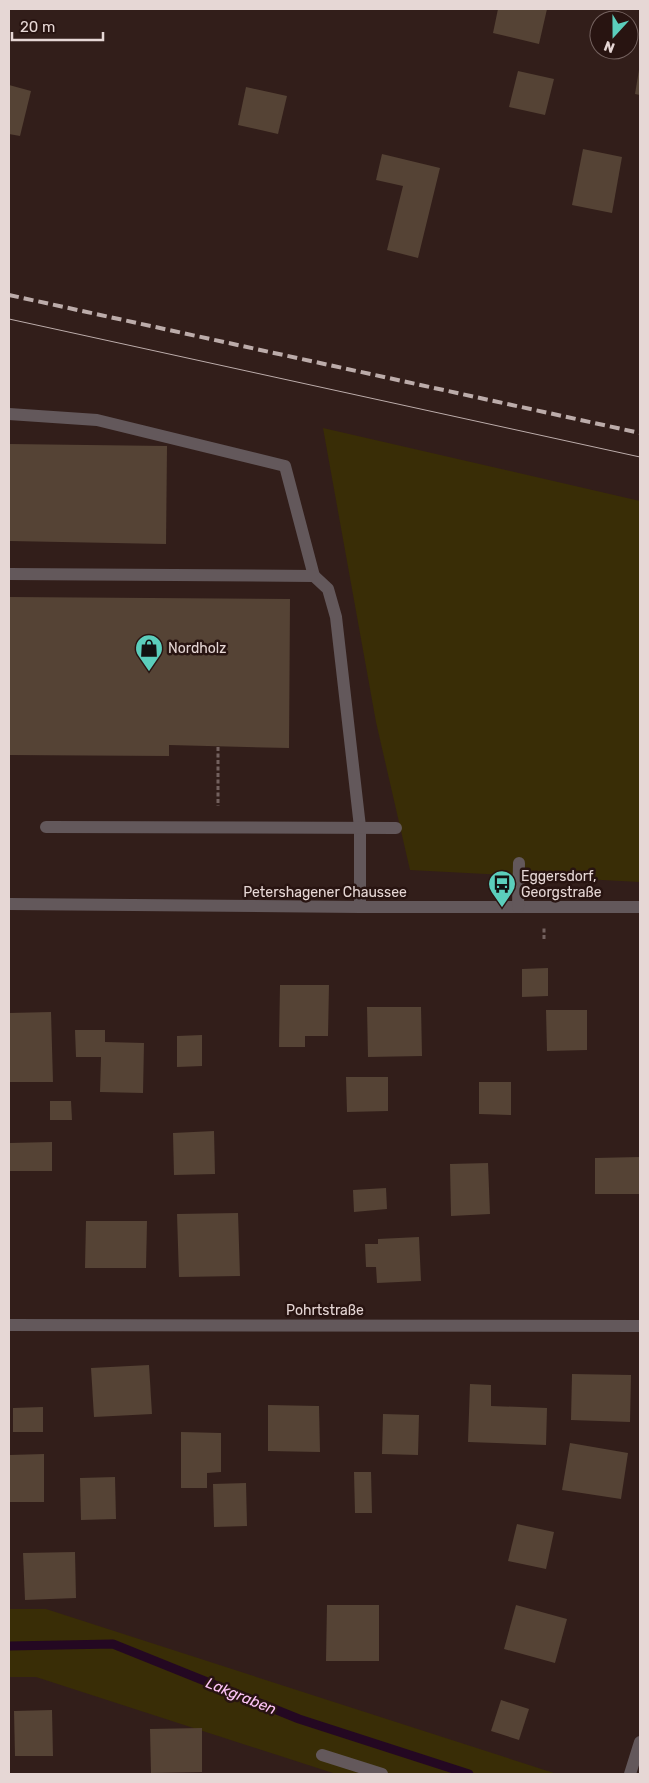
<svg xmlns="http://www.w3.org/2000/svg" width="649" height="1783" font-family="Rubik,sans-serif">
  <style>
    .green { fill: #392d06 }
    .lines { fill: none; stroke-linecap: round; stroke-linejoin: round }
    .stream { stroke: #240822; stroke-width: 9 }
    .building { fill: #554335 }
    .path { stroke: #73615e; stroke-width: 3; stroke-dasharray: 4 2.5; stroke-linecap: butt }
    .minor { stroke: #63585b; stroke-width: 12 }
    .tram { stroke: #bcacaa; stroke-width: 1 }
    .rail { stroke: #bcacaa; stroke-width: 4; stroke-dasharray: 10 5; stroke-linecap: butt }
    .labels { text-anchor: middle; stroke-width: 5; stroke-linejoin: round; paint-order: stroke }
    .poi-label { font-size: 14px; fill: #e6d7d5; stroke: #281411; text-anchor: start }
    .street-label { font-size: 14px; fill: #e6d7d5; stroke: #281411 }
    .water-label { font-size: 15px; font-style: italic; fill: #fec4f8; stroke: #281411 }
  </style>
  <rect width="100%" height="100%" fill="#321e1a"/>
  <g class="green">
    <path d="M323 428 640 501V882L410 870 376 722Z"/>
    <path d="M9 1609H46L557 1774H336L36 1677H9Z"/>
  </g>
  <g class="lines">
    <path class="stream" d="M9 1646 113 1644 299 1719 469 1774"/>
  </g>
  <g class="building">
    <path d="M498 9H547L539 44 493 33Z"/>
    <path d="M639 70H640V95L635 94Z"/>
    <path d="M518 71 554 79 545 115 509 107Z"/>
    <path d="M9 85 31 91 20 136 9 134Z"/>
    <path d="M246 87 287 96 278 134 238 125Z"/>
    <path d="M583 149 622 157 612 213 572 205Z"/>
    <path d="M382 154 440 168 418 258 387 250 403 186 376 180Z"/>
    <path d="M9 444 167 446 166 544 9 541Z"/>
    <path d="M9 597 290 599 289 748 169 745V756L9 755Z"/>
    <path d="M548 968V996L522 997V969Z"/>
    <path d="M280 985H329L328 1036H305V1047H279Z"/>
    <path d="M367 1007H421L422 1056 368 1057Z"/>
    <path d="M546 1010H587V1050L547 1051Z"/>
    <path d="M51 1012 53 1082H9V1013Z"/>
    <path d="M75 1030H105V1042L144 1043 143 1093 100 1092 101 1057H76Z"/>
    <path d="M202 1035V1066L177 1067V1036Z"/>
    <path d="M346 1077H388V1111L347 1112Z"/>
    <path d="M479 1082H511V1115L479 1114Z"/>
    <path d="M50 1101H71L72 1120H50Z"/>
    <path d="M214 1131 215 1174 174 1175 173 1133Z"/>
    <path d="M52 1142V1171H9V1143Z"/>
    <path d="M640 1157V1194H595V1158Z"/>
    <path d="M488 1163 490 1214 451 1216 450 1164Z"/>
    <path d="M386 1188 387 1209 354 1212 353 1190Z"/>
    <path d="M238 1213 240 1276 179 1277 177 1214Z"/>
    <path d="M86 1221H147L146 1268H85Z"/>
    <path d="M419 1237 421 1281 377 1283 376 1267H366L365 1244H378V1239Z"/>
    <path d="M149 1365 152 1414 94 1417 91 1368Z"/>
    <path d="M572 1374 631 1375 630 1422 571 1420Z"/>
    <path d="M470 1384 491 1385V1406L547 1408 546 1445 468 1442Z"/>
    <path d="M268 1405 319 1406 320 1452 268 1451Z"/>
    <path d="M43 1407V1432H13V1408Z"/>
    <path d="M383 1414 419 1415 418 1455 382 1454Z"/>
    <path d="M181 1432 221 1433V1472L207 1473V1488H181Z"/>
    <path d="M570 1443 628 1453 621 1499 562 1490Z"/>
    <path d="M44 1454V1502H9V1455Z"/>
    <path d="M354 1472H371L372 1513H355Z"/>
    <path d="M115 1477 116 1519 81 1520 80 1478Z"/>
    <path d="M246 1483 247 1526 214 1527 213 1484Z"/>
    <path d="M517 1524 554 1532 546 1569 508 1561Z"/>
    <path d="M75 1552 76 1598 25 1600 23 1553Z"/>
    <path d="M327 1605H379V1661H326Z"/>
    <path d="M516 1605 567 1619 555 1663 504 1649Z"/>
    <path d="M501 1700 529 1709 519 1740 491 1731Z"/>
    <path d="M52 1710 53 1756H15L14 1711Z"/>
    <path d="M202 1728V1772L151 1773 150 1729Z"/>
  </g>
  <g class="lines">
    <g class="path">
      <path d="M218 747V806"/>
      <path d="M544 939V927"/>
    </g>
    <g class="minor">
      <path d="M9 414 97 420 285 466 314 576"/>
      <path d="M9 574 314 576 328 589 336 617 360 827V907"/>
      <path d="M46 827 396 828"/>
      <path d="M9 904 360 907H640"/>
      <path d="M518 907 519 863"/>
      <path d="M9 1325 640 1326"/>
      <path d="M322 1755 382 1774"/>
      <path d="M630 1774 640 1742"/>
    </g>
    <path class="tram" d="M9 319 640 457"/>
    <path class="rail" d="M9 295 640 433"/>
  </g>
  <defs>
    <g id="shop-pin" transform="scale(1.4375)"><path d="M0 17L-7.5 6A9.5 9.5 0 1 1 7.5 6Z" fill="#5bcebc" stroke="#281411"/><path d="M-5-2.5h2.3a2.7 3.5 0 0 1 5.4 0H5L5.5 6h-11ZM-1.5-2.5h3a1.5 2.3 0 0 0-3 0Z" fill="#111"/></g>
    <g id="bus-pin" transform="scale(1.4375)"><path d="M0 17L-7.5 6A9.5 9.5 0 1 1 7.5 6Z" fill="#5bcebc" stroke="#281411"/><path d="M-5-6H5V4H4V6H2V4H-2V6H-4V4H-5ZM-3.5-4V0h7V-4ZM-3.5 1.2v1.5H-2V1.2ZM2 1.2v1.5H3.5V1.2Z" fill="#111"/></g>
  </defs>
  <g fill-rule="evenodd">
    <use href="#shop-pin" x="149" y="648"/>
    <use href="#bus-pin" x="502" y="884"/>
  </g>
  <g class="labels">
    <g class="poi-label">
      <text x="168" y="653">Nordholz</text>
      <text x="521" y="881">Eggersdorf,<tspan x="521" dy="16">Georgstraße</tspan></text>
    </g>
    <g class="street-label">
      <text x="325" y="897">Petershagener Chaussee</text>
      <text x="325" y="1315">Pohrtstraße</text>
    </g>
    <g class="water-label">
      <text transform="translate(241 1696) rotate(22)" y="5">Lakgraben</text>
    </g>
  </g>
  <rect width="649" height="1783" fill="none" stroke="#e6d7d5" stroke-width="20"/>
  <g transform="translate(614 35) rotate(201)"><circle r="24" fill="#281411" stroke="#74625f"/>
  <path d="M0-4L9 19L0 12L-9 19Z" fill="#5bcebc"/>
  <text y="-8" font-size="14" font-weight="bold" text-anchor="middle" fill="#e6d7d5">N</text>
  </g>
  <path d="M12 32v8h91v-8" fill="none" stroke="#e6d7d5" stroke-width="2.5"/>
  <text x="20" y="32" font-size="15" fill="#e6d7d5" stroke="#281411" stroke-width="4" paint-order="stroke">20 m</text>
</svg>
